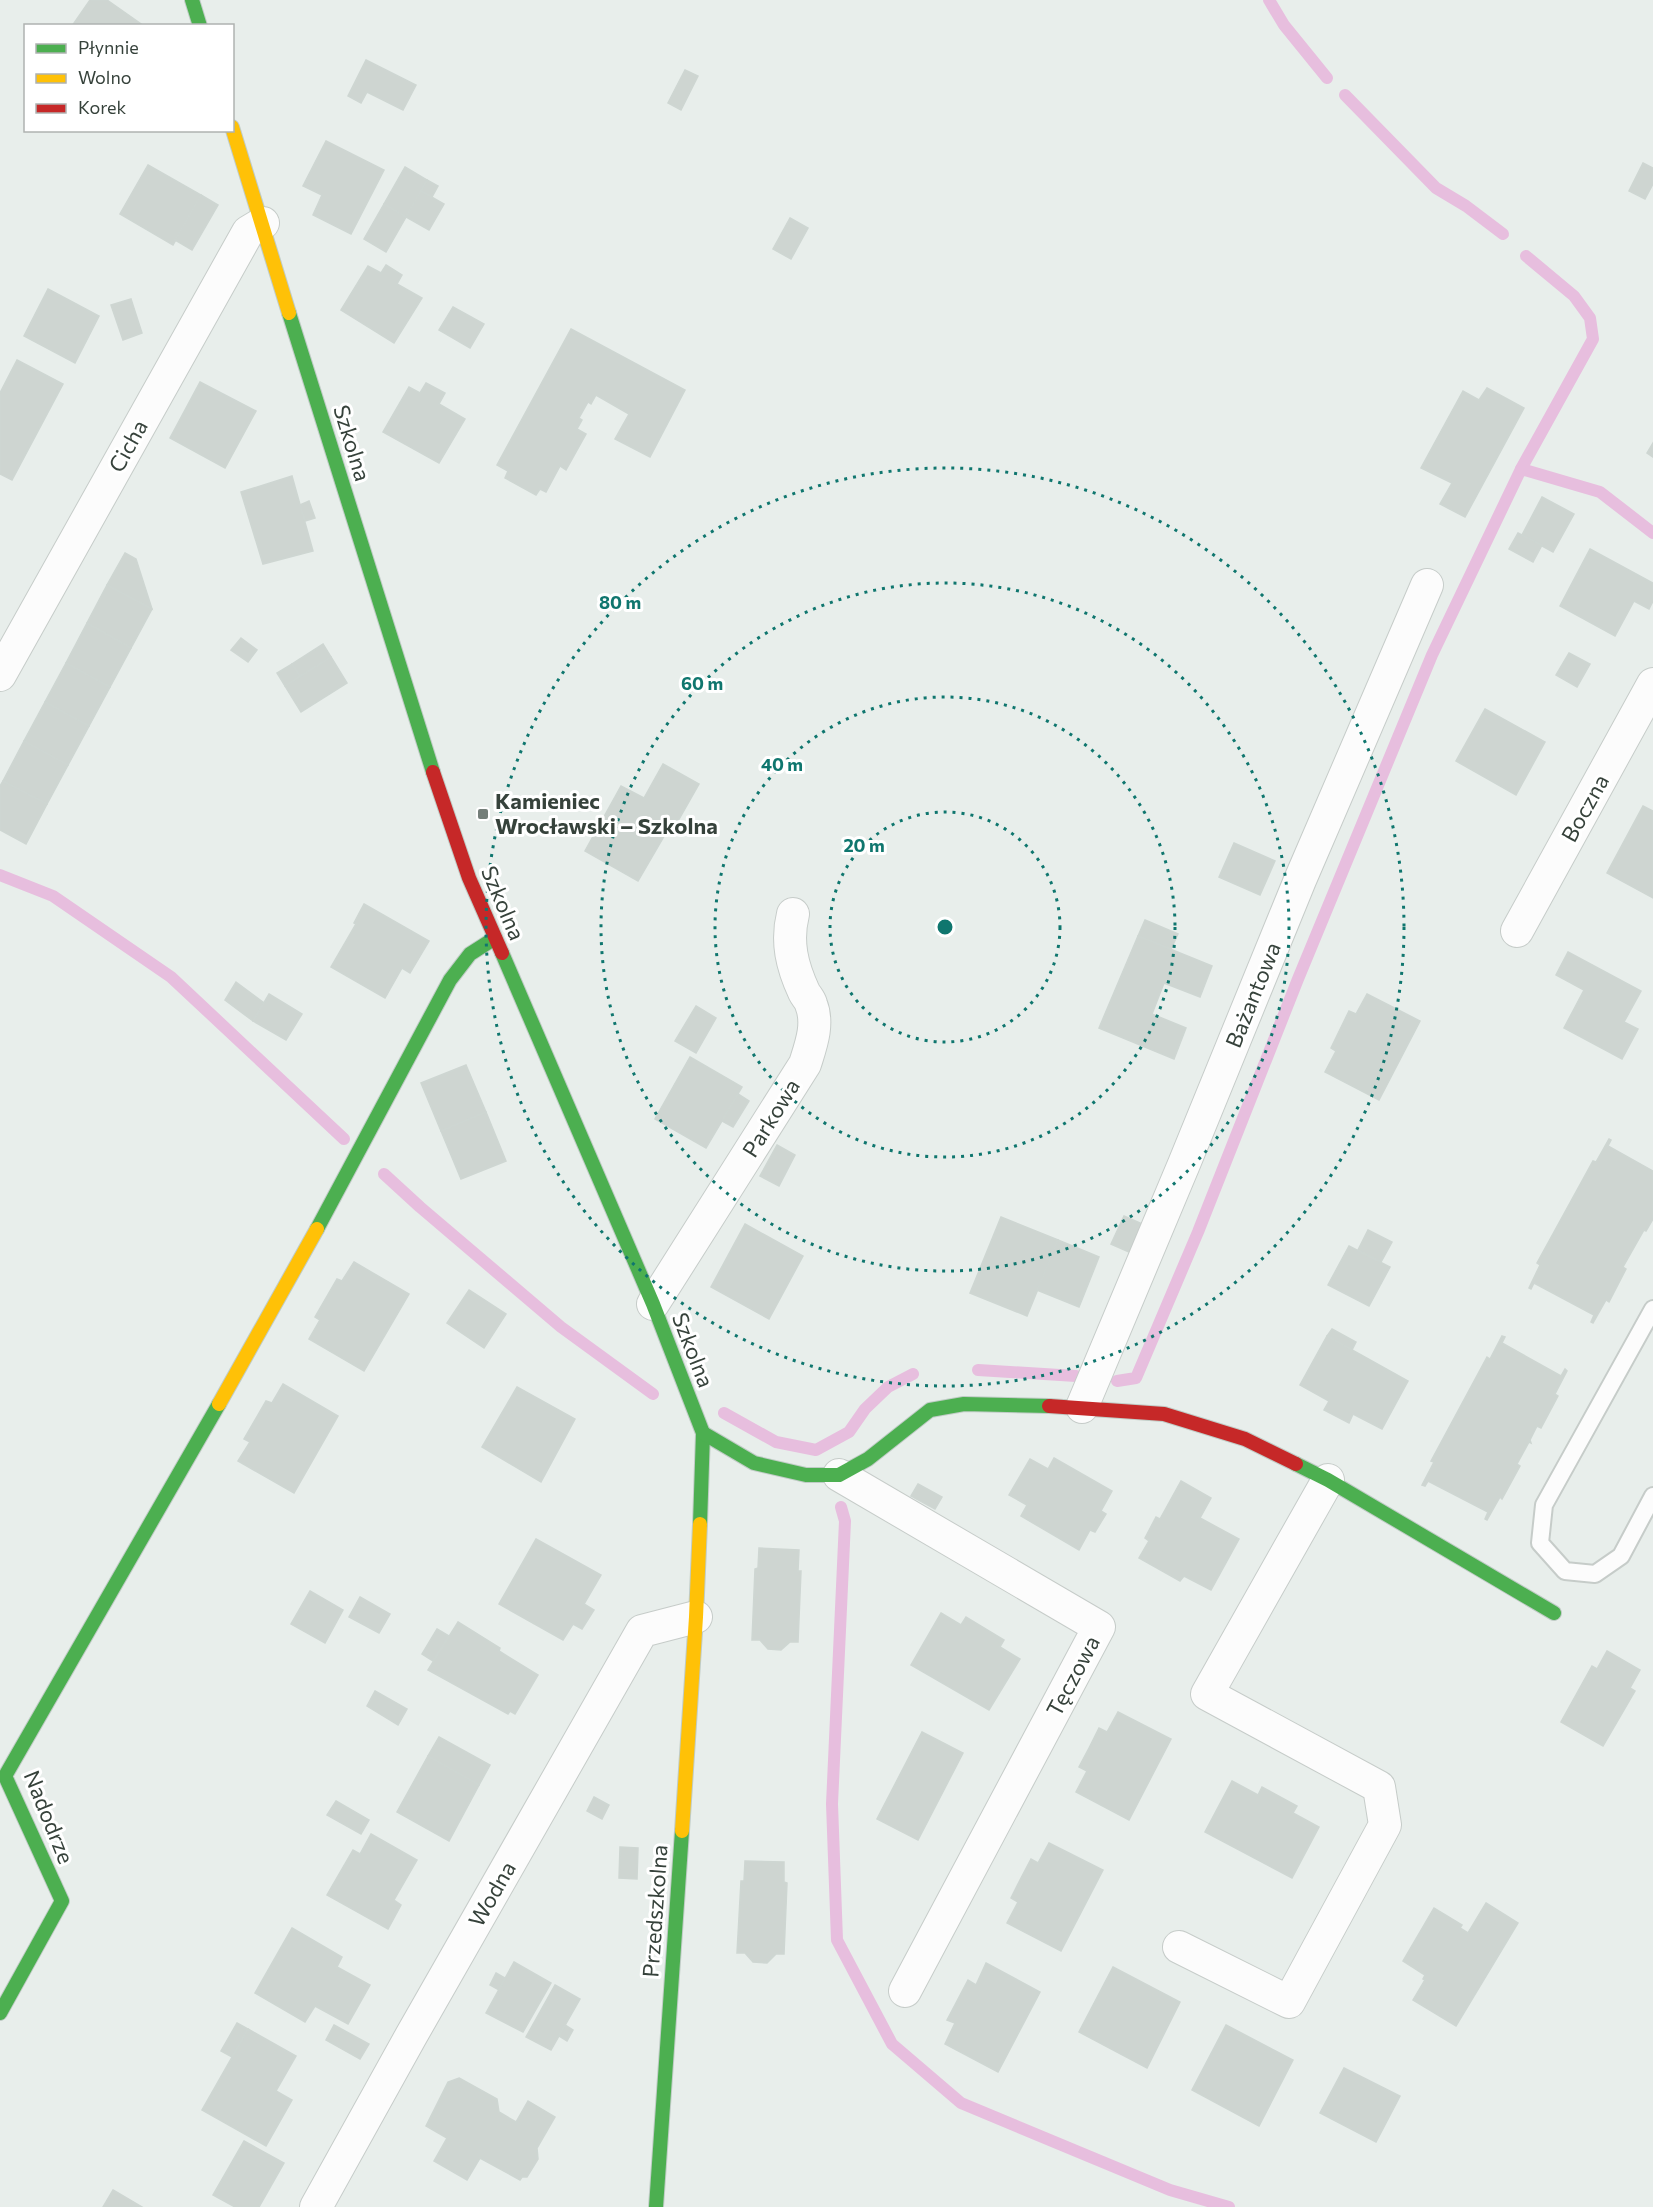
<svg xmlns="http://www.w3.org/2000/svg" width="1653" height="2207" font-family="Commissioner,sans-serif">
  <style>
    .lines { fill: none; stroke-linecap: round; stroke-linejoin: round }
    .stream { stroke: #e7bede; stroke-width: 12 }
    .building { fill: #ced5d1; stroke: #ced6d2; stroke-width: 1.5 }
    .lane-casing { stroke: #c6ccc9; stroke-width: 20 }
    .street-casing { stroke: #c6ccc9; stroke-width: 34 }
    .fast-casing { stroke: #c0ccc6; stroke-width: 16 }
    .slow-casing { stroke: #c0ccc6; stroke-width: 16 }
    .jam-casing { stroke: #c0ccc6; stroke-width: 16 }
    .lane { stroke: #fcfcfc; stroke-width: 16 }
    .street { stroke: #fcfcfc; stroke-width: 32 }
    .fast { stroke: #4caf50; stroke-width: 14 }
    .slow { stroke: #ffc107; stroke-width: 14 }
    .jam { stroke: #c62828; stroke-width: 14 }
    .ring { fill: none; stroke: #0f766e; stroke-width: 3; stroke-dasharray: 3 6 }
    .poi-dot { fill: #747e79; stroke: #fff; stroke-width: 2 }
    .labels { text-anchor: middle; stroke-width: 6; stroke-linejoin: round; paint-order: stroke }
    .street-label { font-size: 22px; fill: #36423b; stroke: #fff }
    .poi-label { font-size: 22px; font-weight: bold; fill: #36423b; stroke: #fff; text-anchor: start }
    .centre { fill: #0f766e; stroke: #fff; stroke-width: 3 }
    .ring-label { font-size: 18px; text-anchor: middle; font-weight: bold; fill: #0f766e; stroke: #fff; stroke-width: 6; stroke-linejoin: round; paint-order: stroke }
  </style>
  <rect width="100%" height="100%" fill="#e8eeeb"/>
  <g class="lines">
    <g class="stream">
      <path d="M1269 0 1284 25 1327 78"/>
      <path d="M1345 95 1436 188 1466 206 1503 234"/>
      <path d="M1521 469 1600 492 1653 533"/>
      <path d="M0 875 53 896 171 977 344 1139"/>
      <path d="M384 1174 420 1207 561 1327 653 1394"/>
      <path d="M978 1370 1076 1376"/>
      <path d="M1117 1381 1136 1378 1198 1232 1298 979 1432 655 1521 469 1593 339 1590 318 1574 296 1526 256"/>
      <path d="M724 1413 776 1442 816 1450 849 1432 865 1409 888 1387 913 1374"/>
      <path d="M841 1507 845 1521 832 1804 837 1940 892 2044 961 2103 1170 2190 1229 2207"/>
    </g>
  </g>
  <g class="building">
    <path d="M90 0H107L144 26H72Z"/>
    <path d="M366 60 416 85 403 110 367 92 361 103 348 96Z"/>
    <path d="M685 70 698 76 681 110 668 103Z"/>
    <path d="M326 141 384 170 351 234 313 215 322 195 303 186Z"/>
    <path d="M1643 163 1653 168V184L1645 199 1629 191Z"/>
    <path d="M148 165 201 195 173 245 120 214Z"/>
    <path d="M405 167 427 180 406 217 384 204Z"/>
    <path d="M427 180 438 186 432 197 421 191Z"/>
    <path d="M421 191 444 204 429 230 406 217Z"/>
    <path d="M201 195 218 205 192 250 175 240Z"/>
    <path d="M384 204 406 217 386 252 364 239Z"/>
    <path d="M790 218 808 228 791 259 773 249Z"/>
    <path d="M386 265 402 275 397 284 422 298 394 343 341 310 368 266 381 273Z"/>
    <path d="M48 289 99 316 75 363 24 336Z"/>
    <path d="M131 299 142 333 123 340 111 305Z"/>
    <path d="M453 307 484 324 470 348 439 330Z"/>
    <path d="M571 329 685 390 650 457 615 439 629 414 596 395 591 404 588 402 579 418 582 420 577 429 586 434 566 470 560 466 546 492 540 489 536 495 505 478 508 471 497 465Z"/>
    <path d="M17 360 63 384 12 480 0 474V393Z"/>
    <path d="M200 382 256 411 225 468 170 438Z"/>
    <path d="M426 383 445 393 439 404 465 419 439 463 383 432 409 387 420 393Z"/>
    <path d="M1487 388 1524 408 1465 517 1440 504 1452 483 1421 468 1463 391 1479 400Z"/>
    <path d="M1653 443V457L1647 453Z"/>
    <path d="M292 476 313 551 263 564 241 492Z"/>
    <path d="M1542 497 1574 514 1553 552 1522 535Z"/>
    <path d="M309 501 315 518 305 521 300 505Z"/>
    <path d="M1518 533 1542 545 1533 562 1509 549Z"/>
    <path d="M1590 549 1653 583V601L1649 609 1634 601 1615 636 1560 606Z"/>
    <path d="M125 553 136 559 152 609 107 585Z"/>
    <path d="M107 585 152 609 131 648 87 623Z"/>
    <path d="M87 623 131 648 110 687 66 663Z"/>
    <path d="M241 638 257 650 248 662 231 650Z"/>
    <path d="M323 644 331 657 300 676 292 664Z"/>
    <path d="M1569 653 1590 664 1577 687 1556 675Z"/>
    <path d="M331 657 347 683 301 712 285 686Z"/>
    <path d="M66 663 110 687 89 726 45 702Z"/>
    <path d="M292 664 300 676 285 686 277 673Z"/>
    <path d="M45 702 89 726 68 765 24 741Z"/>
    <path d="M1485 709 1545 742 1516 795 1456 761Z"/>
    <path d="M24 741 68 765 47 804 3 781Z"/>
    <path d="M663 764 699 784 678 821 674 819 638 881 585 851 621 786 644 798Z"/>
    <path d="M3 781 47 804 26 844 0 830V786Z"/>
    <path d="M1643 806 1653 811V898L1607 873Z"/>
    <path d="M1234 843 1275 861 1260 895 1219 877Z"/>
    <path d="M364 904 429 941 410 973 402 968 385 998 331 967 356 924 354 923Z"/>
    <path d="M1145 920 1178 934 1171 949 1138 936Z"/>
    <path d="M1138 936 1212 966 1200 997 1164 983 1152 1014 1186 1028 1174 1059 1099 1028Z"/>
    <path d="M1568 952 1641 991 1624 1022 1638 1029 1622 1059 1564 1028 1584 990 1556 975Z"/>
    <path d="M236 982 264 1003 253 1021 225 1000Z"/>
    <path d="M269 994 302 1014 286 1040 253 1021Z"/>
    <path d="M1367 994 1420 1021 1379 1100 1325 1072 1336 1051 1331 1048 1349 1011 1356 1014Z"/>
    <path d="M696 1006 716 1018 696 1053 675 1041Z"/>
    <path d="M690 1057 742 1087 706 1148 655 1119Z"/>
    <path d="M466 1065 486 1112 441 1131 421 1083Z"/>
    <path d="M738 1094 749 1101 733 1127 722 1121Z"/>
    <path d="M486 1112 506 1161 461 1179 441 1131Z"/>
    <path d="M1609 1139 1611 1140 1608 1146 1653 1171V1219L1646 1231 1644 1230 1623 1267 1626 1269 1609 1302 1606 1300 1593 1323 1591 1322 1594 1315 1534 1283 1531 1289 1529 1288 1540 1265 1537 1263 1593 1161 1596 1162Z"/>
    <path d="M777 1145 795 1155 779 1186 760 1176Z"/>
    <path d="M1124 1216 1142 1224 1129 1252 1111 1244Z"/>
    <path d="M1001 1217 1058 1240 1027 1316 970 1293Z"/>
    <path d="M745 1224 803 1256 769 1319 711 1287Z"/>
    <path d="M1368 1230 1392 1242 1381 1262 1358 1250Z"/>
    <path d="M1058 1240 1099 1257 1079 1307 1037 1290Z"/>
    <path d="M1349 1246 1390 1267 1369 1306 1328 1285Z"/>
    <path d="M354 1262 409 1294 364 1371 309 1339 320 1320 315 1317 337 1279 342 1281Z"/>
    <path d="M469 1290 506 1314 484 1348 447 1323Z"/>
    <path d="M1332 1329 1356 1342 1352 1350 1327 1336Z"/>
    <path d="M1327 1336 1408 1381 1382 1429 1353 1414 1349 1423 1324 1410 1329 1401 1300 1385Z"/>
    <path d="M1502 1336 1505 1337 1502 1343 1561 1376 1565 1369 1567 1371 1555 1394 1558 1396 1541 1428 1537 1426 1530 1440 1531 1443 1529 1442 1517 1464 1520 1466 1502 1499 1500 1497 1487 1520 1485 1519 1488 1512 1428 1481 1425 1486 1422 1485 1434 1462 1431 1461 1487 1357 1490 1359Z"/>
    <path d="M283 1384 338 1416 294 1493 238 1461 250 1442 244 1439 266 1401 272 1403Z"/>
    <path d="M517 1387 575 1419 541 1482 482 1447Z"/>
    <path d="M1054 1458 1112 1491 1101 1511 1106 1514 1095 1532 1090 1530 1079 1550 1021 1516 1027 1505 1009 1495 1030 1459 1048 1469Z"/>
    <path d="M1181 1481 1211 1498 1200 1518 1239 1539 1211 1590 1184 1576 1180 1581 1139 1558 1149 1541 1145 1538 1156 1517 1160 1519Z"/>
    <path d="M918 1484 942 1497 935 1509 911 1496Z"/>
    <path d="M536 1539 601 1575 584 1604 594 1610 582 1629 573 1624 563 1640 499 1604Z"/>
    <path d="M759 1548 799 1550 798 1571H801L798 1642H790L781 1650 768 1649 760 1640H752L755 1569 758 1568Z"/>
    <path d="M310 1591 343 1610 325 1643 291 1624Z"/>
    <path d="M360 1597 390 1614 379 1633 349 1617Z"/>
    <path d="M941 1613 961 1625 966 1617 1004 1640 1000 1647 1020 1659 989 1710 911 1665Z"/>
    <path d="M458 1622 500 1648 499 1651 538 1675 515 1714 510 1711 508 1714 428 1670Z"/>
    <path d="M437 1629 449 1636 433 1661 422 1654Z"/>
    <path d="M1607 1651 1640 1670 1630 1688 1635 1691 1603 1746 1561 1722 1592 1666 1597 1669Z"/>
    <path d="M375 1691 407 1709 398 1725 367 1706Z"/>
    <path d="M1118 1712 1171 1739 1129 1820 1076 1792 1087 1771 1079 1767 1089 1748 1099 1728 1107 1732Z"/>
    <path d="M922 1732 963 1753 918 1840 877 1819Z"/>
    <path d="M439 1737 490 1765 479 1785 428 1756Z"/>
    <path d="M428 1756 479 1785 449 1841 397 1812Z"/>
    <path d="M1232 1781 1258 1795 1262 1787 1297 1806 1293 1813 1319 1827 1292 1878 1205 1832Z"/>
    <path d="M594 1797 609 1805 602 1819 587 1811Z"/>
    <path d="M336 1801 369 1820 361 1834 327 1815Z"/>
    <path d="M371 1834 417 1860 394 1900 401 1905 388 1929 327 1895 353 1850 360 1854Z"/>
    <path d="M1049 1843 1103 1870 1061 1951 1007 1923 1018 1902 1011 1898 1021 1878 1031 1859 1038 1863Z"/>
    <path d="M620 1847 638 1848 637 1879 619 1878Z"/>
    <path d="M745 1861 784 1862V1882L787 1883 784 1954H776L767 1963 753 1962 745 1953H737L741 1881H744Z"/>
    <path d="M1486 1903 1518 1923 1456 2026 1413 2000 1425 1980 1423 1979 1425 1975 1403 1961 1434 1908 1462 1925 1460 1928 1468 1933Z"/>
    <path d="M292 1928 342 1957 337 1967 370 1985 348 2024 315 2006 305 2022 255 1993Z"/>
    <path d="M514 1962 551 1983 523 2032 486 2013Z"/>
    <path d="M986 1963 1040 1992 998 2072 945 2044 955 2023 947 2020 968 1980 976 1985Z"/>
    <path d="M1113 1967 1180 2002 1147 2068 1079 2032Z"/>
    <path d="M496 1973 505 1978 499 1990 490 1985Z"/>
    <path d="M555 1985 580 1999 551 2050 526 2037Z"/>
    <path d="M237 2023 248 2029 232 2057 221 2051Z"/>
    <path d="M334 2025 369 2044 360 2059 326 2040Z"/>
    <path d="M565 2025 573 2030 567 2041 559 2036Z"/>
    <path d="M1226 2025 1293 2060 1259 2126 1192 2090Z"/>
    <path d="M248 2029 296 2056 276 2091 292 2100 266 2146 202 2110Z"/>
    <path d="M1344 2068 1400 2096 1376 2142 1320 2113Z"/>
    <path d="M459 2078 497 2099 499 2112 516 2122 528 2101 555 2117 537 2148 538 2159 527 2177H522L520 2180 480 2158 467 2180 434 2161 447 2138 426 2126 448 2082Z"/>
    <path d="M244 2141 284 2163 259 2207H235L213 2195Z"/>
    <path d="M113 2190 142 2207H103Z"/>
  </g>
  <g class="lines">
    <g class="lane-casing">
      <path id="lane" d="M1653 1309 1544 1505 1540 1543 1565 1571 1595 1574 1621 1556 1653 1496"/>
    </g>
    <g class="street-casing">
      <g id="street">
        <path d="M0 675 248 232 263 223"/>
        <path d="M1517 931 1653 684"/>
        <path d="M653 1304 805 1064C811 1045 819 1024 811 1004 810 1000 806 996 804 992 792 966 786 942 793 914"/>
        <path d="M1082 1407 1184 1164 1300 880 1427 585"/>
        <path d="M839 1475 1099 1627 905 1991"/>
        <path d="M1179 1947 1289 2002 1385 1825 1379 1787 1207 1694 1328 1480"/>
        <path d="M316 2207 411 2036 642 1631 696 1617"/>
      </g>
    </g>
    <g class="fast-casing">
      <g id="fast">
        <path d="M192 0 200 26"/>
        <path d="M289 313 433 772"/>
        <path d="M502 953 653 1304 703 1433 700 1524"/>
        <path d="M317 1229 450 980 470 954 495 938"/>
        <path d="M703 1433 754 1463 806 1475H839L868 1459 930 1410 964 1404 1049 1406"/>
        <path d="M1296 1464 1328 1480 1554 1613"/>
        <path d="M0 2013 62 1901 5 1776 219 1404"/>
        <path d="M656 2207 682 1831"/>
      </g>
    </g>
    <g class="slow-casing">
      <g id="slow">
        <path d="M232 127 289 313"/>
        <path d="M219 1404 317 1229"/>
        <path d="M682 1831 696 1617 700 1524"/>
      </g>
    </g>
    <g class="jam-casing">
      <g id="jam">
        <path d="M433 772 469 878 502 953"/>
        <path d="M1049 1406 1164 1414 1245 1439 1296 1464"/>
      </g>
    </g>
    <use href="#lane" class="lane"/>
    <use href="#street" class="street"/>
    <use href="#fast" class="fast"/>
    <use href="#slow" class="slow"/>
    <use href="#jam" class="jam"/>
  </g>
  <g class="ring">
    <circle cx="945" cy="927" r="115"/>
    <circle cx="945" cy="927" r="230"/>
    <circle cx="945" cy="927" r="344"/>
    <circle cx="945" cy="927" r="459"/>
  </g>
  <rect class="poi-dot" x="477" y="808" width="12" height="12" rx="3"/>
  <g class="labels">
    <g class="street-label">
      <text transform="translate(352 443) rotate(73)" y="8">Szkolna</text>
      <text transform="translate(128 446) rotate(-61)" y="8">Cicha</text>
      <text transform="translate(1585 808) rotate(-61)" y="8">Boczna</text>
      <text transform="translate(503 903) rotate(67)" y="8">Szkolna</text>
      <text transform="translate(1253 995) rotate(-68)" y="8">Bażantowa</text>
      <text transform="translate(771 1118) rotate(-58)" y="8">Parkowa</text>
      <text transform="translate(693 1350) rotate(69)" y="8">Szkolna</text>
      <text transform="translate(1073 1676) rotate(-62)" y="8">Tęczowa</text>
      <text transform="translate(49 1817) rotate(68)" y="8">Nadodrze</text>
      <text transform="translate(492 1894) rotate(-60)" y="8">Wodna</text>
      <text transform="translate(655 1911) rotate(-86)" y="8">Przedszkolna</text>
    </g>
    <g class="poi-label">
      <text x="495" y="809">Kamieniec<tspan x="495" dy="25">Wrocławski – Szkolna</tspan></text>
    </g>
  </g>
  <circle cx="945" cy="927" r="9" class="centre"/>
  <g class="ring-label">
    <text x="620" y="609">80 m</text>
    <text x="702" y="690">60 m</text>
    <text x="782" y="771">40 m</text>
    <text x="864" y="852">20 m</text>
  </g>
  <rect x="24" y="24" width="210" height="108" fill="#ffffff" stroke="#afb3b1" stroke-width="1.5"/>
  <rect x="36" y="44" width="30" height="9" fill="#4caf50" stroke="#afb3b1" stroke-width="1.5"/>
  <text x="78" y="54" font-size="18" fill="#36423b">Płynnie</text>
  <rect x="36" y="74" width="30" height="9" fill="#ffc107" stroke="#afb3b1" stroke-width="1.5"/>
  <text x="78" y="84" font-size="18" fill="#36423b">Wolno</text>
  <rect x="36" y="104" width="30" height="9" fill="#c62828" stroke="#afb3b1" stroke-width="1.5"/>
  <text x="78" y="114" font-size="18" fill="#36423b">Korek</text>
</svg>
